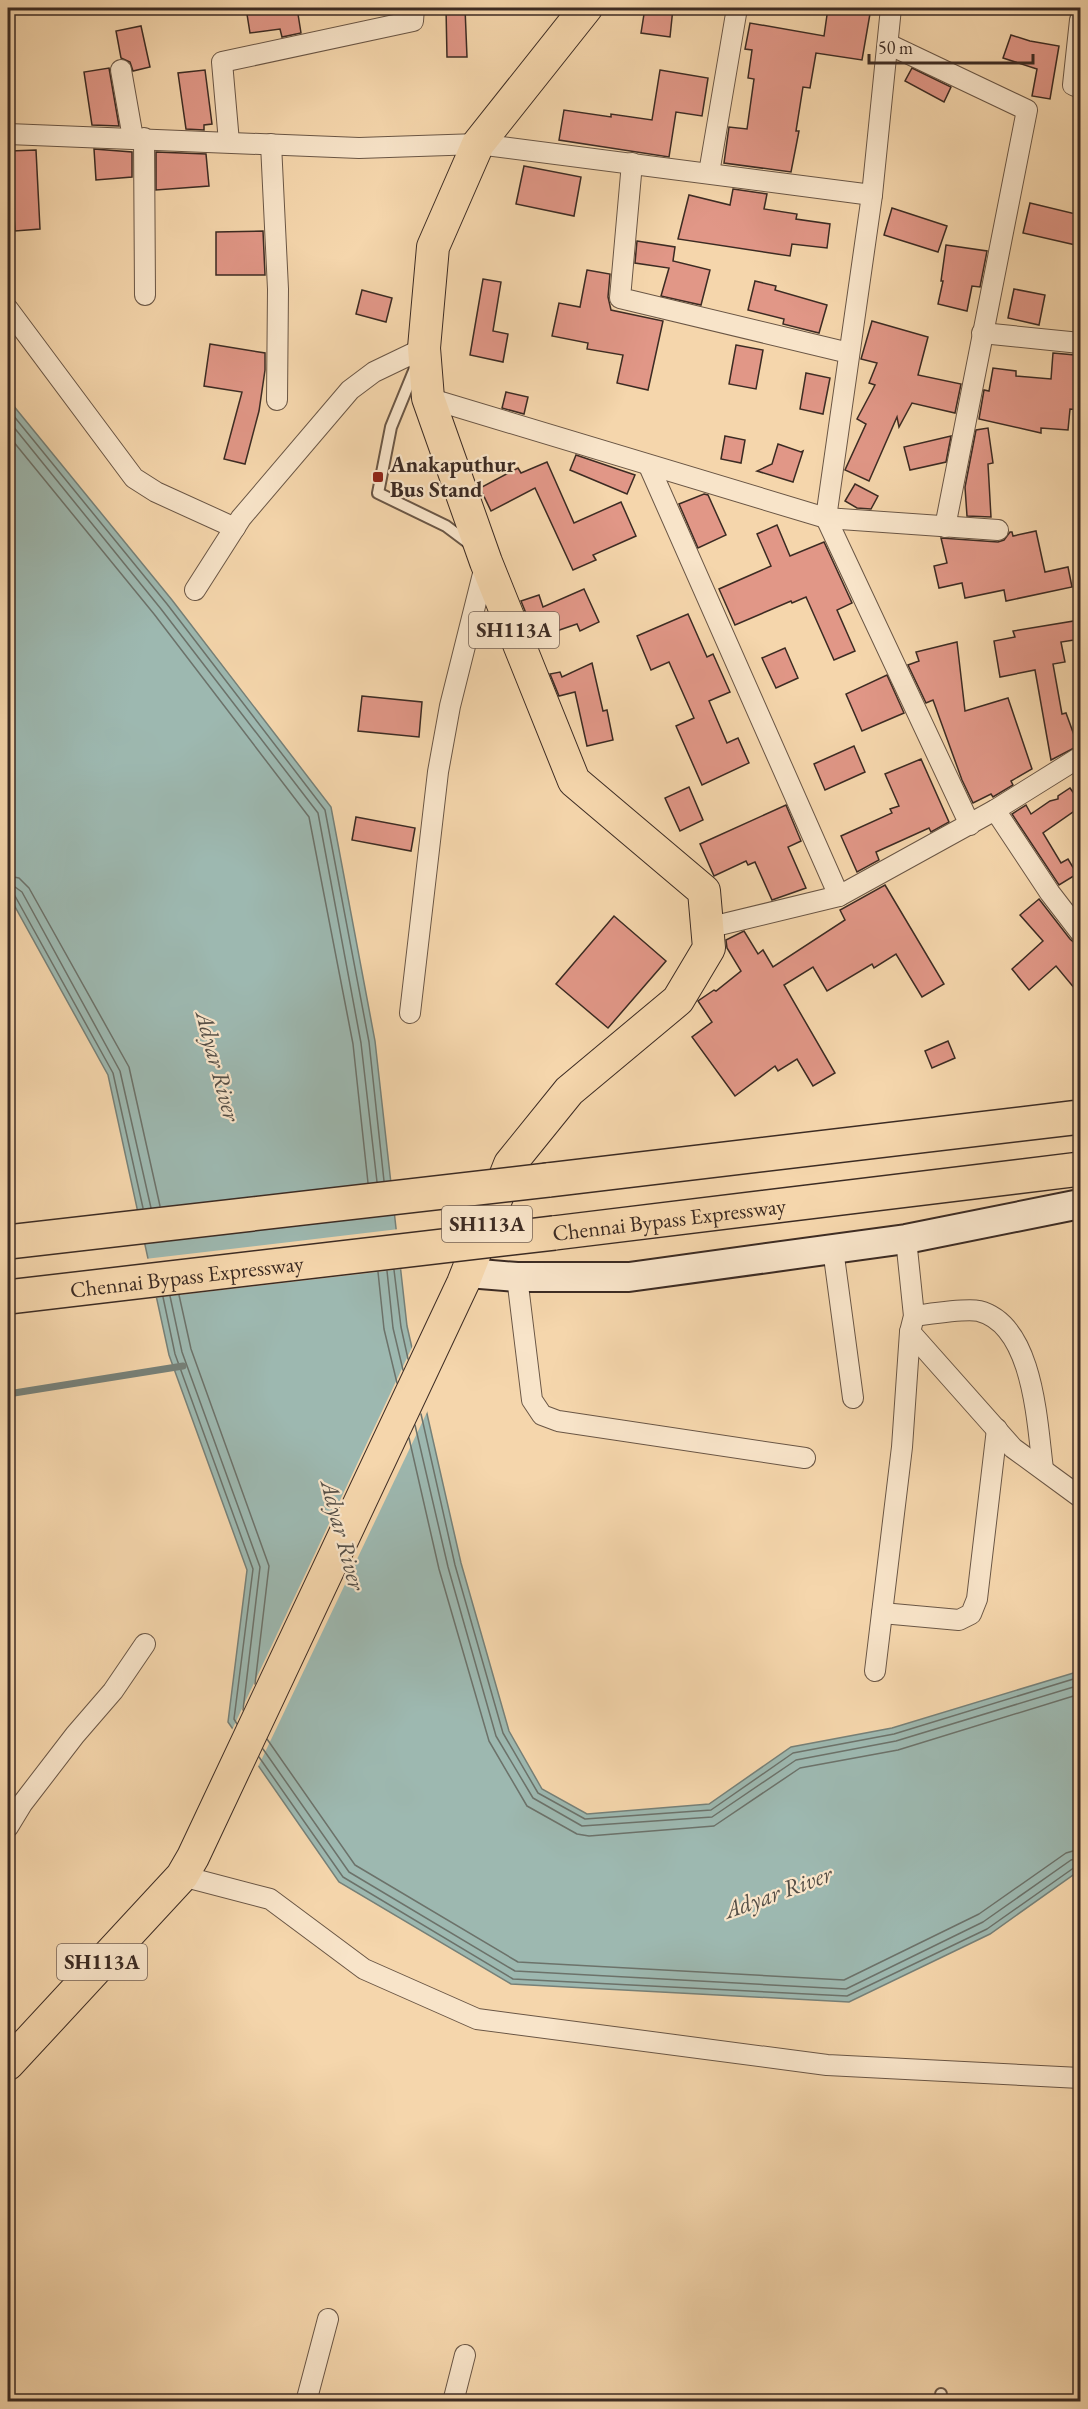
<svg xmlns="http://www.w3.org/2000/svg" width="1088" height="2409" font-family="'EB Garamond',serif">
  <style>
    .water { fill: #9db8b0; stroke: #768078; stroke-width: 1.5 }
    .pier { fill: #f5d6ac }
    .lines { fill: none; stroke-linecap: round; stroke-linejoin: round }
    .shore { stroke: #6c726a; stroke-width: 1.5 }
    .stream { stroke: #768078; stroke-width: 7 }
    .building { fill: #e19787; stroke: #3c2b23; stroke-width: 1.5 }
    .lane-casing { stroke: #6a5645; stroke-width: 14 }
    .street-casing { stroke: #6a5645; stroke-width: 22 }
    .secondary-casing { stroke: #3c2b23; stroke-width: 32 }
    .primary-casing { stroke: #3c2b23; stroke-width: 34 }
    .highway-casing { stroke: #3c2b23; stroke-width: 36 }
    .lane { stroke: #f8e4c9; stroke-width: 10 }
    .street { stroke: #f8e4c9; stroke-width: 20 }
    .secondary { stroke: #f8e4c9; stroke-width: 28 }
    .primary { stroke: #f5d6ac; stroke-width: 32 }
    .highway { stroke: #f5d6ac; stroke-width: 33 }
    .highway-bridge-casing { stroke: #3c2b23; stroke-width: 36; stroke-linecap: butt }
    .highway-bridge { stroke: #f5d6ac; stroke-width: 33 }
    .poi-dot { fill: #8f2418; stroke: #f8e4c9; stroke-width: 2 }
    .labels { text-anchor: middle; stroke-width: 4.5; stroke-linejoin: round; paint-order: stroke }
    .shield { fill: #f8e4c9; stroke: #746255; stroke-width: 1.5 }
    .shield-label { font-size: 21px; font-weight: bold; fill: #3c2b23 }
    .poi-label { font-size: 22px; font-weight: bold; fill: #3c2b23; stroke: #f8e4c9; text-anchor: start }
    .street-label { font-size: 22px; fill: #3c2b23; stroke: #f8e4c9 }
    .water-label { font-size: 24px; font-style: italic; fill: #544e46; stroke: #f8e4c9 }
  </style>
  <rect width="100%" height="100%" fill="#f5d6ac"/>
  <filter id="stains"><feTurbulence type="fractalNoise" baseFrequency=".00333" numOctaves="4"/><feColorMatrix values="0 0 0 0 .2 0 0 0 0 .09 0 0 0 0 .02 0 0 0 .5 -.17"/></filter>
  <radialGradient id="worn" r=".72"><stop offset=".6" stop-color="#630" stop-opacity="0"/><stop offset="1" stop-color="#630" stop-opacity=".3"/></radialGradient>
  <path class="water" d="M8 399 172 600 331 807 375 1041 407 1326 461 1563 509 1731 542 1789 587 1814 709 1804 791 1747 892 1728 1080 1671V1870L990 1934 849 2002 511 1984 339 1882 228 1722 247 1570 169 1355 108 1075 8 894Z"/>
  <g class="pier">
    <path d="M399 1229 403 1269 154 1298 145 1259Z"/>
    <path d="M414 1343 429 1408 257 1769 231 1732Z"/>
  </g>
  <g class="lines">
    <g class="shore">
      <path d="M8 409 167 604 325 810 369 1042 384 1181"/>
      <path d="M8 420 161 609 318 813 361 1043 377 1182"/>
      <path d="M8 435 154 614 309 817 353 1044 368 1183"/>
      <path d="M8 876 19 878 29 888 129 1067 160 1206"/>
      <path d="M8 885 15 887 22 892 120 1071 151 1208"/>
      <path d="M8 893 15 896 113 1073 143 1208"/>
      <path d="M394 1270 401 1327 408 1359"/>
      <path d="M387 1271 393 1328 403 1370"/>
      <path d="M378 1272 384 1329 397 1383"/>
      <path d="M179 1295 191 1349 269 1566 255 1684"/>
      <path d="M170 1296 182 1352 260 1567 243 1710"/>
      <path d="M163 1297 175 1354 253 1569 234 1719 237 1724"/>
      <path d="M421 1414 455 1565 503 1733 538 1793 585 1819 711 1810 793 1753 894 1734 1080 1677"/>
      <path d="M415 1425 448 1567 496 1736 533 1798 582 1826 712 1817 796 1760 896 1741 1080 1685"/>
      <path d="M409 1438 439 1569 489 1741 527 1806 577 1834 589 1836 714 1826 800 1768 898 1750 1080 1694"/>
      <path d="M267 1739 355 1865 518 1962 844 1980 979 1914 1066 1853 1080 1849"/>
      <path d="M263 1749 349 1872 515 1971 846 1989 983 1922 1071 1860 1080 1858"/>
      <path d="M259 1757 343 1877 513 1979 847 1996 987 1929 1075 1867 1080 1866"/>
    </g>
    <path class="stream" d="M8 1394 183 1366"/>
  </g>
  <g class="building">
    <path d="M246 8H297L301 33 282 37 280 29 250 33Z"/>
    <path d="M446 8H465L467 57H447Z"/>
    <path d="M645 8H673L670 37 641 33Z"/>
    <path d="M828 8H871L862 60 816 53 810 88 803 87 796 131H799L791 172 724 163 729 127 747 129 754 79 748 78 752 50 745 49 750 23 824 36Z"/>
    <path d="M141 26 150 67 133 71 130 62 121 58 116 31Z"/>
    <path d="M1011 35 1030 41 1059 46 1050 99 1032 96 1037 69 1003 58Z"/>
    <path d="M109 68 119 126 92 125 84 72Z"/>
    <path d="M912 68 951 87 944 102 905 81Z"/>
    <path d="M205 70 212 124 204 125V130L186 129 178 73Z"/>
    <path d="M660 70 708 78 702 116 676 112 669 157 559 140 564 110 611 117V114L652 120Z"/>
    <path d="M94 149 132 152V177L96 180Z"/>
    <path d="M36 150 40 229 15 231 10 151Z"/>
    <path d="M156 152 206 154 209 186 156 190Z"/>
    <path d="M524 166 581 177 574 216 516 204Z"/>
    <path d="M733 189 767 194 764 209 797 214 796 219 830 224 827 248 792 244 790 256 678 239 689 195 730 205Z"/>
    <path d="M1030 203 1080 215V246L1023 233Z"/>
    <path d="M892 208 947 226 938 252 884 235Z"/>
    <path d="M263 231 265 275H216V232Z"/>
    <path d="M637 241 675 247 673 261 710 270 701 305 661 296 669 268 635 263Z"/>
    <path d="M946 245 987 251 980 287 972 286 967 311 938 304 943 281H941Z"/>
    <path d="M587 270 610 274 608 297 611 310 663 321 648 390 617 383 623 355 587 349 588 343 552 336 559 303 580 307Z"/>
    <path d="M483 279 501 282 493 331 508 334 503 362 470 355Z"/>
    <path d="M755 281 776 286 775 290 827 305 819 333 783 324 784 319 748 310Z"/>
    <path d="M1014 289 1045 295 1039 325 1008 318Z"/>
    <path d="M362 290 392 298 386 322 356 314Z"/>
    <path d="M872 321 928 337 918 375 961 384 955 413 912 403 899 427 897 417 869 481 845 470 866 424 857 419 875 385 869 383 877 363 861 359Z"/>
    <path d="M210 344 265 353V370L259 411 245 464 224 459 242 392 204 386Z"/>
    <path d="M736 345 763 350 756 389 729 384Z"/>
    <path d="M1053 353 1075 355V358H1080V410L1070 409 1068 430 1041 428V433L979 419 984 390 989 391 993 368 1016 371V376L1051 379Z"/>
    <path d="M806 373 830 378 823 414 800 409Z"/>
    <path d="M506 392 528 397 524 414 502 408Z"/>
    <path d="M988 428 993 463 988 464 991 517 967 516 965 487 976 430Z"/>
    <path d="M725 436 745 440 741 463 721 459Z"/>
    <path d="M951 436 946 462 910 470 904 447Z"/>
    <path d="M778 444 801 452 803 451 793 482 757 471 772 464Z"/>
    <path d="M576 455 635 475 627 494 570 470Z"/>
    <path d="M547 462 574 523 621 502 636 536 593 555 596 560 573 570 535 488 491 511 480 488 518 468 521 473Z"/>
    <path d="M855 484 878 496 871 509 857 508 845 501Z"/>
    <path d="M704 494 708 495 726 535 698 548 679 504Z"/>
    <path d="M777 525 790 556 824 542 852 603 837 610 855 651 834 660 806 597 792 603 791 601 735 625 719 589 771 566 757 534Z"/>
    <path d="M1036 531 1045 572 1068 567 1072 587 1006 601 1004 590 965 598 962 583 939 588 934 566 947 563 941 538 998 542 1004 540 1010 532H1012L1013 536Z"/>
    <path d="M584 589 599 622 580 631 577 624 536 638 521 601 539 595 543 607Z"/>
    <path d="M688 614 707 657 713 654 730 692 709 701 727 743 738 738 749 763 702 785 676 726 694 718 669 662 651 670 637 636Z"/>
    <path d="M1080 620V639L1061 642 1065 662 1053 664 1062 714 1066 713 1078 746 1051 760 1035 670 1000 677 994 641 1015 637 1013 631Z"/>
    <path d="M957 642 965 711 1008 698 1032 769 1011 781 1013 785 993 797 991 794 973 803 962 780 933 700 926 703 908 665 919 661 916 652Z"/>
    <path d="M785 648 798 678 776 688 762 658Z"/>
    <path d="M592 663 603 711 607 710 613 740 587 746 575 692 559 696 550 674 560 672 562 677Z"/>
    <path d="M887 675 904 713 862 731 846 694Z"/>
    <path d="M362 696 422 702 419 737 358 731Z"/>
    <path d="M854 746 865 772 825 790 814 764Z"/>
    <path d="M921 759 949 822 931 832 929 828 876 852 879 860 857 872 841 836 892 813 890 809 899 806 885 774Z"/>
    <path d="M689 787 703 820 680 831 665 798Z"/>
    <path d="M1070 788 1080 802V807L1043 833 1061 863 1068 859 1077 874 1059 885 1012 814 1026 805 1031 814 1050 801 1058 799V796Z"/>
    <path d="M786 805 801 841 788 847 806 888 772 900 755 862 748 865 746 861 714 876 700 844Z"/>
    <path d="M356 817 415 828 411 851 352 840Z"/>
    <path d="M885 885 944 984 922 997 896 954 874 968 872 964 827 991 813 967 784 985 835 1073 813 1086 797 1059 778 1071 775 1066 735 1096 692 1037 712 1022 698 1001 714 990 716 991 741 971 727 948 726 940 744 931 758 954 763 950 773 967 845 920 840 910Z"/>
    <path d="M1039 899 1070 939 1080 948V995L1056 966 1029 990 1012 969 1043 941 1020 915Z"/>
    <path d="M614 916 666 961 608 1028 556 984Z"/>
    <path d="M948 1041 955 1058 932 1068 925 1051Z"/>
  </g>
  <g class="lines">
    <g class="lane-casing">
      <g id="lane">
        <path d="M416 366 391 427 378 493 446 526 470 544"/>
        <path d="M941 2402V2394"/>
      </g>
    </g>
    <g class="street-casing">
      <g id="street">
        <path d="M891 8 872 195 826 518 970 825"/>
        <path d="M1080 20 1073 85 1080 88"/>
        <path d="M888 44 1027 110 945 527"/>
        <path d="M121 70 133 138"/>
        <path d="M8 134 359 148 478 144 872 195"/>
        <path d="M144 138 145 295"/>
        <path d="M229 142 222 62 413 21 414 8"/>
        <path d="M271 144 278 289 277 400"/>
        <path d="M632 163 620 298 849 353"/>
        <path d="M709 173 737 8"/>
        <path d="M8 309 134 478 156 492 235 528"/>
        <path d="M982 333 1080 343"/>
        <path d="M428 398 826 518 998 530"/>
        <path d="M649 466 839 896"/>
        <path d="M195 590 241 518 350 390 374 372 424 348"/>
        <path d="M995 810 1050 893 1080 932"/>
        <path d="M707 928 839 896 995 810 1080 757"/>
        <path d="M410 1013 438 772 450 706 486 562"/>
        <path d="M833 1249 853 1398"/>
        <path d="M517 1277 532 1400 542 1415 558 1421 805 1458"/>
        <path d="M914 1316C930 1314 965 1308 979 1311 1034 1325 1037 1424 1043 1469"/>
        <path d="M910 1332 1013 1448 1080 1497"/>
        <path d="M882 1613 959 1620 971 1614 977 1599 997 1429"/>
        <path d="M875 1671 902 1447 910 1332 914 1316 906 1239"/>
        <path d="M8 1827 22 1804 75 1735 113 1691 145 1644"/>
        <path d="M182 1876 270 1899 364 1969 477 2019 827 2065 1080 2078"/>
        <path d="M306 2402 328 2319"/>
        <path d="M453 2402 465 2355"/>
      </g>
    </g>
    <g class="secondary-casing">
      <path id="secondary" d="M468 1273 517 1277H629L906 1239 1080 1204"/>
    </g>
    <g class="primary-casing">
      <path id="primary" d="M8 2064 182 1876 193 1857 463 1283 510 1164 569 1091 678 1000 709 948 704 891 574 781 486 562 428 398 424 348 433 247 478 144 586 8"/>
    </g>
    <g class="highway-casing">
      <g id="highway">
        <path d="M548 1180 1080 1117"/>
        <path id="s1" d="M554 1233 1080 1169"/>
      </g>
    </g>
    <use href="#lane" class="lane"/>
    <use href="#street" class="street"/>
    <use href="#secondary" class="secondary"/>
    <use href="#primary" class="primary"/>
    <use href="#highway" class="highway"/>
    <g class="highway-bridge-casing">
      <g id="highway-bridge">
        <path d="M8 1242 548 1180"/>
        <path id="s2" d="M8 1297 554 1233"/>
      </g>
    </g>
    <use href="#highway-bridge" class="highway-bridge"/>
  </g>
  <rect class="poi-dot" x="372" y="471" width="12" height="12" rx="3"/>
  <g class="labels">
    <g class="shield">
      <rect x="469" y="612" width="90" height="36" rx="4.5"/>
      <rect x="442" y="1206" width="90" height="36" rx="4.5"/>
      <rect x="57" y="1944" width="90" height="36" rx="4.5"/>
    </g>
    <g class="shield-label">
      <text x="514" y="637">SH113A</text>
      <text x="487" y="1231">SH113A</text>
      <text x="102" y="1969">SH113A</text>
    </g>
    <g class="poi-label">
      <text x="390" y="472">Anakaputhur<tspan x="390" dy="25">Bus Stand</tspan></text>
    </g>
    <g class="street-label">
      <text dy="8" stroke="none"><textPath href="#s1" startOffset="116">Chennai Bypass Expressway</textPath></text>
      <text dy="8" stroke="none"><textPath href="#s2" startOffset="180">Chennai Bypass Expressway</textPath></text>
    </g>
    <g class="water-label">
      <text transform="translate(218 1066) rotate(75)" y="8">Adyar River</text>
      <text transform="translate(343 1535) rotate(75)" y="8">Adyar River</text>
      <text transform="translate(778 1892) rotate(-20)" y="8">Adyar River</text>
    </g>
  </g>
  <rect width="1088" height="2409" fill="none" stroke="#f5d6ac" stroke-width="30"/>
  <rect x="9" y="9" width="1070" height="2391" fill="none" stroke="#3c2b23" stroke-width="3"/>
  <rect x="15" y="15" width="1058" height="2379" fill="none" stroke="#3c2b23" stroke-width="1.5"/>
  <path d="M869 54v9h164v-9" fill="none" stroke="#3c2b23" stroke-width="3"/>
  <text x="878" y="54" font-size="18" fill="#3c2b23" stroke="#f8e4c9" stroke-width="4.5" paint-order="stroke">50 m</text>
  <rect width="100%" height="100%" filter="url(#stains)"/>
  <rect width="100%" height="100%" fill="url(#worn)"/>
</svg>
